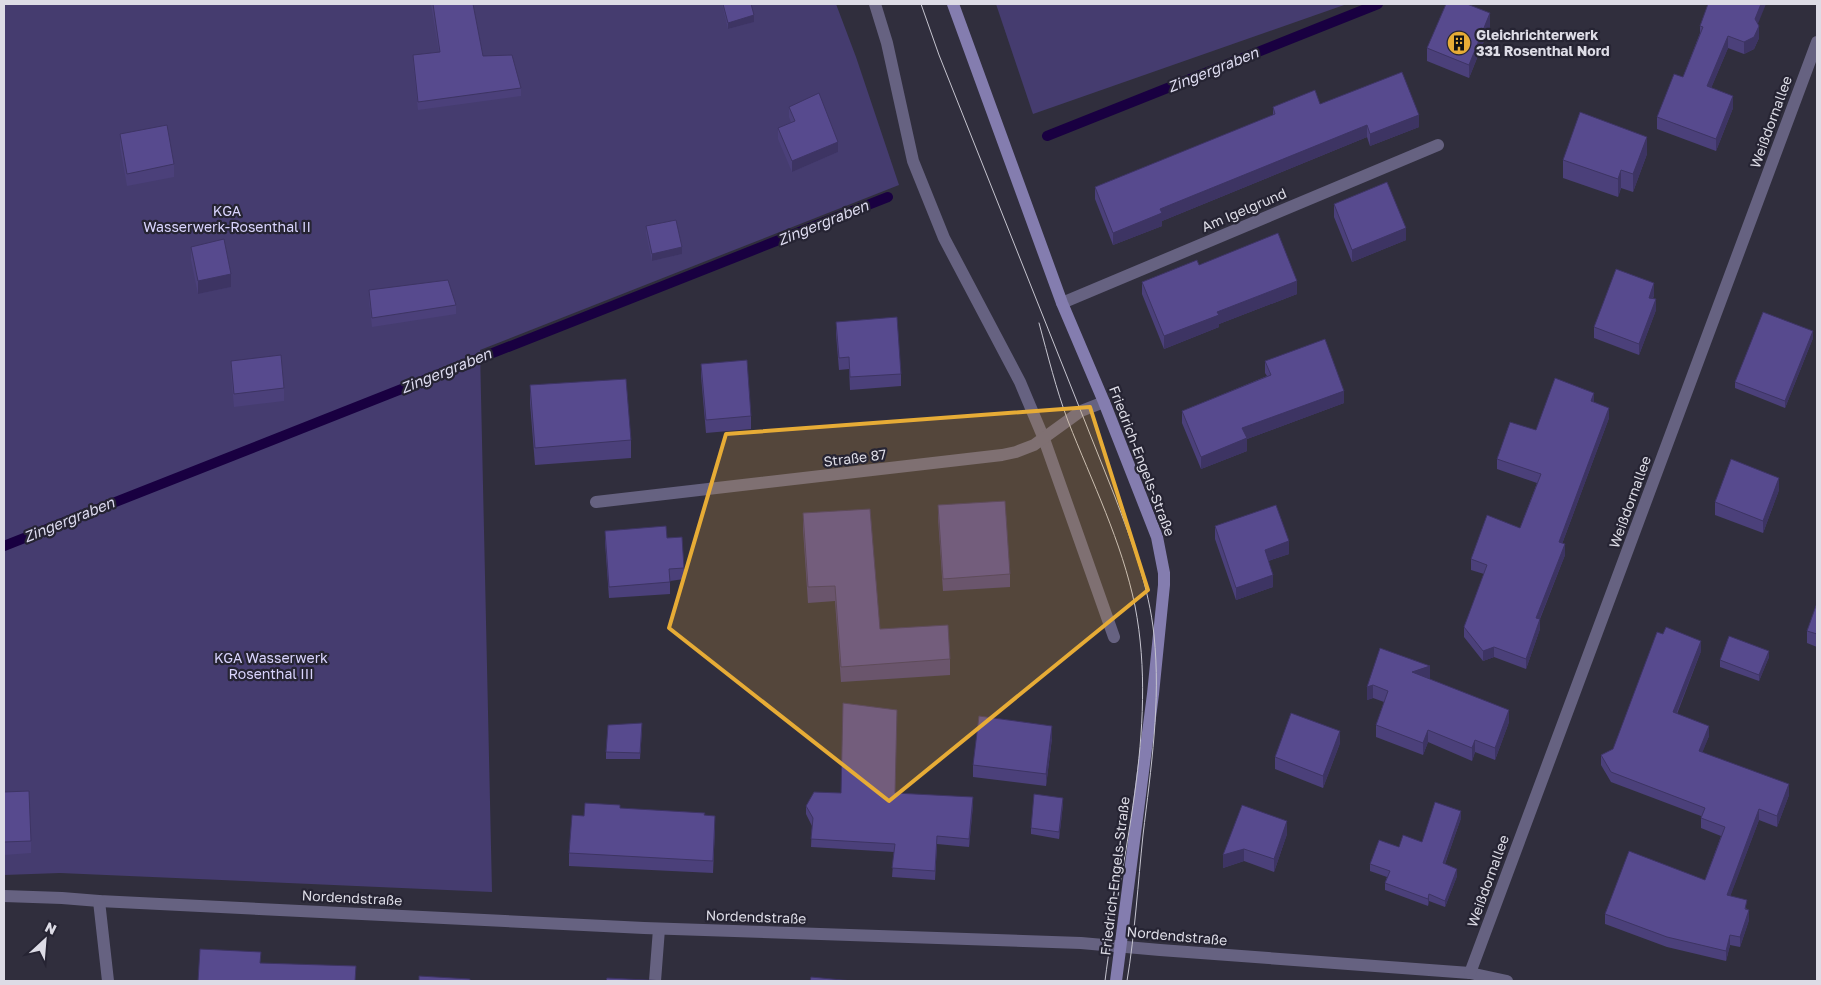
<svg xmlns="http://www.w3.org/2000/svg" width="1821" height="985" font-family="'Golos Text',sans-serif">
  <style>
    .green { fill: #453c6f }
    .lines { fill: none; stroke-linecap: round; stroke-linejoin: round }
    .stream { stroke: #190041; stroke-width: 10 }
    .service { stroke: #666281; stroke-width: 12 }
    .minor { stroke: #666281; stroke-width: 12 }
    .secondary { stroke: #847daf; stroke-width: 12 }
    .tram { stroke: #c6c5d0; stroke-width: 1 }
    .wall { fill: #4b407a }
    .shaded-wall { fill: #3d3463 }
    .building { fill: #574a8e; stroke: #3d3463 }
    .marked { fill: #e7ac36; fill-opacity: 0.2; stroke: #e7ac36; stroke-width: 4; stroke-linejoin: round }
    .labels { text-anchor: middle; stroke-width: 4.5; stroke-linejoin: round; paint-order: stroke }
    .poi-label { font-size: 14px; font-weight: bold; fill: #dddce6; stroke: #262433; text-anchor: start }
    .street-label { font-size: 14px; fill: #dddce6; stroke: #262433 }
    .park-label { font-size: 14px; fill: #d9d4fd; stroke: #262433 }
    .water-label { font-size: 15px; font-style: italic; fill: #dddbf0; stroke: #262433 }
  </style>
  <rect width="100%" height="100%" fill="#302e3d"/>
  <g class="green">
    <path d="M4 4H836L856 57 899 185 480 350 492 892 60 873 4 875Z"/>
    <path d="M996 4H1347L1033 114Z"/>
  </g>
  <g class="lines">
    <g class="stream">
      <path d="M1047 136 1378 4"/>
      <path d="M4 546 888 197"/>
    </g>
    <g class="service">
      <path d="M875 4 887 43 913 161 944 238 1020 382 1044 439 1114 637"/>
      <path d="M1062 303 1438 145"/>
      <path d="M655 981 659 929"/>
    </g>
    <g class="minor">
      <path d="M596 502 1002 455 1016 452 1034 445 1081 411 1104 402"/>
      <path d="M4 896 62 898 99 901 644 928 1081 943 1160 950 1470 973 1507 981"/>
      <path d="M99 901 108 981"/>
      <path d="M1470 973 1817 42"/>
    </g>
    <path class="secondary" d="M953 4 1062 303 1104 402 1157 537 1164 573V585L1153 694 1116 981"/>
    <g class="tram">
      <path d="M921 4 939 55 1115 497C1132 542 1149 587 1154 635 1161 702 1151 768 1143 835 1138 883 1135 933 1127 981"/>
      <path d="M1039 323C1048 356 1056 389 1068 421 1092 482 1122 542 1135 606 1159 730 1120 858 1105 981"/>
    </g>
  </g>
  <g class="wall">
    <path d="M431 4H473L483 56 521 88V96L418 110 413 63V55L439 52Z"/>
    <path d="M722 4H751L754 22 728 29Z"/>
    <path d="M1758 25 1759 38 1754 49 1744 54 1728 48 1711 88 1733 108 1716 151 1657 129V117L1683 77 1700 33V26Z"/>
    <path d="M1490 26 1469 78 1427 61V48Z"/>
    <path d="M1320 104 1419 127 1370 146 1367 137 1162 221V226L1113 245 1095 199V187L1273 115V107Z"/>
    <path d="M789 107 838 152 792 172 778 139V128L791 122 789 117Z"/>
    <path d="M120 134 174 164V177L127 186 120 146Z"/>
    <path d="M1647 154 1633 192 1621 188 1618 197 1563 178V160Z"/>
    <path d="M1334 204 1406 240 1352 262 1334 217Z"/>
    <path d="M646 226 682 254 652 261 646 233Z"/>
    <path d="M191 247 231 287 198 294 191 260Z"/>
    <path d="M1199 265 1297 294 1219 324V327L1164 349 1142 294V282Z"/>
    <path d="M369 290 456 305V314L372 327 369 300Z"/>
    <path d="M1654 294 1653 299 1656 310 1639 355 1594 338V327Z"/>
    <path d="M836 322 901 374V386L850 390 849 369 839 370 836 334Z"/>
    <path d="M1813 338 1785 408 1735 388V382Z"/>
    <path d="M231 361 284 388V401L234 407 231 373Z"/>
    <path d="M1265 361 1344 403 1247 439V451L1201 469 1182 423V411L1267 376 1265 373Z"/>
    <path d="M701 364 751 416V429L706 433 701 376Z"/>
    <path d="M530 385 631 440V458L535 465 530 403Z"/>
    <path d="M1594 402 1609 418 1562 544 1565 555 1540 619V629L1526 669 1494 657 1483 661 1464 637V627L1484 574 1471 570V559L1520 528 1537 483 1497 469V459L1536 430Z"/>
    <path d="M1779 490 1763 533 1715 515V502Z"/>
    <path d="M938 505 1010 574V587L943 591 938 518Z"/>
    <path d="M803 513 880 629 950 659V675L841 682 835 601 808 603 803 529Z"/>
    <path d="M1215 526 1289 554 1268 561 1273 587 1236 600 1215 539Z"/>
    <path d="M605 531 667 538 684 568V579L670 581V594L609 598 605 542Z"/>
    <path d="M1817 603V647L1807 643V631Z"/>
    <path d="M1380 648 1430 678 1429 679 1509 722 1495 760 1475 752 1472 761 1428 742 1423 755 1376 737V725L1384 702 1373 698 1367 700Z"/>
    <path d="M1701 651 1677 714 1709 736 1702 752 1789 795 1777 827 1759 820 1730 896 1747 909 1749 920 1740 947 1730 945 1726 961 1667 947 1605 924V914L1705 880 1721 836 1701 828V816L1611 782 1601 765V755L1613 749Z"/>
    <path d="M1769 657 1759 681 1720 667V660Z"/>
    <path d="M642 729 640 759H606V752Z"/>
    <path d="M1052 738 1046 786 973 777V765Z"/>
    <path d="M1340 743 1323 788 1275 769V757Z"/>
    <path d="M4 792 31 841V853L4 855Z"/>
    <path d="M841 793H895L973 805 969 847 937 844 935 880 892 877 894 852 811 847 812 826 806 814V806Z"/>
    <path d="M1063 804 1059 839 1031 834V828Z"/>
    <path d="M620 808 705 815 715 828 713 873 569 866V853L584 816Z"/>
    <path d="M1461 818 1445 864 1457 876 1445 907 1429 901 1428 906 1385 890V883L1387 877 1370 871V864L1399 847 1422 842Z"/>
    <path d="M1287 834 1274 872 1244 861 1223 868V855Z"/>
  </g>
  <g class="shaded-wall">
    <path d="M1761 4H1766L1755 31V19Z"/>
    <path d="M1490 13V26L1469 78V65Z"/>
    <path d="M754 15V22L728 29V23Z"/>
    <path d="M1759 26V38L1754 49 1744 54V42Z"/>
    <path d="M1728 36V48L1707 98V86Z"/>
    <path d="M1733 96V108L1716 151V139Z"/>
    <path d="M1419 115V127L1370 146V134Z"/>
    <path d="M1367 125V137L1162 221V226L1113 245V233L1160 209Z"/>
    <path d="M1647 137V154L1633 192V174Z"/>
    <path d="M838 142V152L792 172V161Z"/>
    <path d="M1621 170V188L1618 197V179Z"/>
    <path d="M1406 228V240L1352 262V250Z"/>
    <path d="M682 247V254L652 261V254Z"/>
    <path d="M231 274V287L198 294V281Z"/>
    <path d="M1297 281V294L1219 324V327L1164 349V336L1217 312Z"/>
    <path d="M1654 283V294L1649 308V298Z"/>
    <path d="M1656 299V310L1639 355V344Z"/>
    <path d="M1813 331V338L1785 408V401Z"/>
    <path d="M1344 391V403L1247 439V451L1201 469V457L1242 428Z"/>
    <path d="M1594 393V403L1591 401Z"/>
    <path d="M1609 408V418L1559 552V542Z"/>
    <path d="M1779 478V490L1763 533V521Z"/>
    <path d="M1289 541V554L1265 562V550Z"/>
    <path d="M1565 544V555L1536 628V618Z"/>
    <path d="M1273 575V587L1236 600V588Z"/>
    <path d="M1540 619V629L1526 669V659Z"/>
    <path d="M1701 641V651L1673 722V712Z"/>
    <path d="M1494 647V657L1483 661V651Z"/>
    <path d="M1769 651V657L1759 681V675Z"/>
    <path d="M1430 666V678L1412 685V672Z"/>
    <path d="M1373 685V698L1367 700V687Z"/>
    <path d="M1509 710V722L1495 760V748Z"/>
    <path d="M1052 726V738L1046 786V774Z"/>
    <path d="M1709 726V736L1699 761V751Z"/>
    <path d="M1428 730V742L1423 755V743Z"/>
    <path d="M1340 731V743L1323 788V776Z"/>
    <path d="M1475 740V752L1472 761V748Z"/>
    <path d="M1789 784V795L1777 827V816Z"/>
    <path d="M973 797V805L969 847V839Z"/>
    <path d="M1063 798V804L1059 839V832Z"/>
    <path d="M1759 809V820L1727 905V895Z"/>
    <path d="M1461 811V818L1443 869V863Z"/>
    <path d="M1287 821V834L1274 872V859Z"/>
    <path d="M1244 849V861L1223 868V855Z"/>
    <path d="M1457 869V876L1445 907V901Z"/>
    <path d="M1429 894V901L1428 906V899Z"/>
    <path d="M1749 910V920L1740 947V937Z"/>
    <path d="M1730 935V945L1726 961V951Z"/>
  </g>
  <g class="building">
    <path d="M433 4H473L483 56 512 55 521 88 418 102 413 55 440 52Z"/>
    <path d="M723 4H751L754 15 728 23Z"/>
    <path d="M1446 4H1467L1490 13 1469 65 1427 48Z"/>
    <path d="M1708 4H1761L1755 19 1759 26 1754 37 1744 42 1728 36 1707 86 1733 96 1716 139 1657 117 1674 74 1683 77 1703 27 1700 26Z"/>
    <path d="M1402 72 1419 115 1370 134 1367 125 1160 209 1162 213 1113 233 1095 187 1275 114 1273 107 1315 90 1320 104Z"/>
    <path d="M819 93 838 142 792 161 778 128 795 121 789 107Z"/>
    <path d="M1580 112 1647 137 1633 174 1621 170 1618 179 1563 160Z"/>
    <path d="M167 125 174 164 127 174 120 134Z"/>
    <path d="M1387 182 1406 228 1352 250 1334 204Z"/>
    <path d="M676 220 682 247 652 254 646 226Z"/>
    <path d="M1278 233 1297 281 1217 312 1219 315 1164 336 1142 282 1197 260 1199 265Z"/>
    <path d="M224 239 231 274 198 281 191 247Z"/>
    <path d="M1616 269 1654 283 1649 298 1656 299 1639 344 1594 327Z"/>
    <path d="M448 280 456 305 372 318 369 290Z"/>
    <path d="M1763 312 1813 331 1785 401 1735 382Z"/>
    <path d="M897 317 901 374 850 377 849 357 839 358 836 322Z"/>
    <path d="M1325 339 1344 391 1242 428 1247 438 1201 457 1182 411 1271 375 1265 361Z"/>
    <path d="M281 355 284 388 234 394 231 361Z"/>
    <path d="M747 360 751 416 706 420 701 364Z"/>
    <path d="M1555 378 1594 393 1591 401 1609 408 1559 542 1565 544 1536 618 1540 619 1526 659 1494 647 1483 651 1464 627 1487 565 1471 559 1487 515 1520 528 1541 474 1497 459 1510 422 1536 430Z"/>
    <path d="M626 379 631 440 535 448 530 385Z"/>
    <path d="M1731 459 1779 478 1763 521 1715 502Z"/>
    <path d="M1005 501 1010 574 943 579 938 505Z"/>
    <path d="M1276 505 1289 541 1265 550 1273 575 1236 588 1215 526Z"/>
    <path d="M870 509 880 629 948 625 950 659 841 667 835 586 808 587 803 513Z"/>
    <path d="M666 526 667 538 682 537 684 568 669 569 670 582 609 587 605 531Z"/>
    <path d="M1817 603V634L1807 631Z"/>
    <path d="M1666 627 1701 641 1673 712 1709 726 1699 751 1789 784 1777 816 1759 809 1727 895 1747 900 1745 909 1749 910 1740 937 1730 935 1726 951 1667 937 1605 914 1629 851 1705 880 1725 827 1701 818 1705 808 1611 772 1601 755 1613 749 1657 632 1663 634Z"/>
    <path d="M1729 636 1769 651 1759 675 1720 660Z"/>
    <path d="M1380 648 1430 666 1412 672 1509 710 1495 748 1475 740 1472 748 1428 730 1423 743 1376 725 1388 691 1373 685 1367 687Z"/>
    <path d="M843 703 897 710 895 793 973 797 969 839 937 836 935 871 892 868 895 844 811 839 813 818 806 806 814 792 841 793Z"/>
    <path d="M1291 713 1340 731 1323 776 1275 757Z"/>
    <path d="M979 716 1052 726 1046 774 973 765Z"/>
    <path d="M642 723 640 753 606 752 608 725Z"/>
    <path d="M29 791 31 841 4 842V792Z"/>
    <path d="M1034 794 1063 798 1059 832 1031 828Z"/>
    <path d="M1435 802 1461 811 1443 863 1457 869 1445 901 1429 894 1428 899 1385 883 1390 871 1370 864 1379 840 1399 847 1403 835 1422 842Z"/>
    <path d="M585 803 620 805V808L705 813 704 815 715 816 713 861 569 853 572 815 584 816Z"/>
    <path d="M1242 805 1287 821 1274 859 1244 849 1223 855Z"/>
    <path d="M200 949 261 952 260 963 356 966 355 981H198Z"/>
    <path d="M419 976 470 979V981H419Z"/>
    <path d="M811 977 853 981H810Z"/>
    <path d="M607 978 666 981H606Z"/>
  </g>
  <path class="marked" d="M1090 407 1148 590 889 801 669 628 726 434Z"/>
  <defs>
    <g id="building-disc" transform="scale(1.25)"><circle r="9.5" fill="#e7ac36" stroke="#262433"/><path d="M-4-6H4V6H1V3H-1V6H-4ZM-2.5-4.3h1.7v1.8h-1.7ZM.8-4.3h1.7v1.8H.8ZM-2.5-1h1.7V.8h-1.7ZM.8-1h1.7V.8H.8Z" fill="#111"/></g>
  </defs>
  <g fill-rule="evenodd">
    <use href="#building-disc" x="1459" y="43"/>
  </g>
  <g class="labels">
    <g class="poi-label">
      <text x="1476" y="40">Gleichrichterwerk<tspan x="1476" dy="16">331 Rosenthal Nord</tspan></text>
    </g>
    <g class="street-label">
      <text transform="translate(1771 122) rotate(-70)" y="5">Weißdornallee</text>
      <text transform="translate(1244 210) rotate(-23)" y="5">Am Igelgrund</text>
      <text transform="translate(855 458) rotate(-7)" y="5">Straße 87</text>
      <text transform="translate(1142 461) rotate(69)" y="5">Friedrich-Engels-Straße</text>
      <text transform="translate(1630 502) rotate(-70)" y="5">Weißdornallee</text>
      <text transform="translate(1115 876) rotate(-83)" y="5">Friedrich-Engels-Straße</text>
      <text transform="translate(1488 881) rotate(-70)" y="5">Weißdornallee</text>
      <text transform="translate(352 898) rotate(3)" y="5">Nordendstraße</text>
      <text transform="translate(756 917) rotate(2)" y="5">Nordendstraße</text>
      <text transform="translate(1177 936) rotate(5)" y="5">Nordendstraße</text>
    </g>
    <g class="park-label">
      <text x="227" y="216">KGA<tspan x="227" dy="16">Wasserwerk-Rosenthal II</tspan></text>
      <text x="271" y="663">KGA Wasserwerk<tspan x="271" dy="16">Rosenthal III</tspan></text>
    </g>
    <g class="water-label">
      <text transform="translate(1213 70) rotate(-22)" y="5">Zingergraben</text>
      <text transform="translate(823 223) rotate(-22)" y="5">Zingergraben</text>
      <text transform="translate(446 371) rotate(-22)" y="5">Zingergraben</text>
      <text transform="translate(69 520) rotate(-22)" y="5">Zingergraben</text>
    </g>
  </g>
  <rect width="1821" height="985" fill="none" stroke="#dddce6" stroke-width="10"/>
  <g transform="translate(45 940) rotate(26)" stroke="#262433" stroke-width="4" paint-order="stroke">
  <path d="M0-4L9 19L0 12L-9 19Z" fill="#dddce6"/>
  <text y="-8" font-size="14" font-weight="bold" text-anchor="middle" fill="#dddce6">N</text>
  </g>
</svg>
